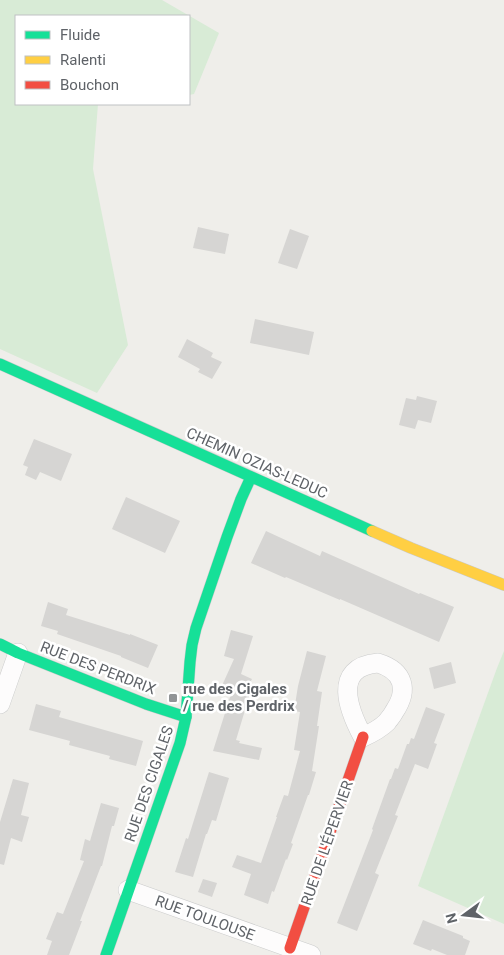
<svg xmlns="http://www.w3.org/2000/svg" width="504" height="955" font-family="Roboto,sans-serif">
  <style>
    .green { fill: #d8ebd6 }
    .building { fill: #d6d5d3 }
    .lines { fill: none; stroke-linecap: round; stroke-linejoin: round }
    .street-casing { stroke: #cbcccc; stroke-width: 20 }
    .fast-casing { stroke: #cacacb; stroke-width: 12 }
    .slow-casing { stroke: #cacacb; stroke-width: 12 }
    .jam-casing { stroke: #cacacb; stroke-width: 12 }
    .street { stroke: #fdfcfc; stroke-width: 19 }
    .fast { stroke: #16e098; stroke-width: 11 }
    .slow { stroke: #ffcf43; stroke-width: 11 }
    .jam { stroke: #f24e42; stroke-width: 11 }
    .poi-dot { fill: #919496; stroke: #fff; stroke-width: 2 }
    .labels { text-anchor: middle; stroke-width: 5; stroke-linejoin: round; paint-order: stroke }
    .street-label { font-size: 15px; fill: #5f6368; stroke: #fff }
    .poi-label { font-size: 15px; font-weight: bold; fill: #5f6368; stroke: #fff; text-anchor: start }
  </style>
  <rect width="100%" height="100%" fill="#efeeea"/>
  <g class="green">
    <path d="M0 0H162L219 33 194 94 189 95V16H16V104H98L93 169 128 345 97 393 0 349Z"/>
    <path d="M504 651V924L418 886 497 668Z"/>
  </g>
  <g class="building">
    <path d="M198 227 229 234 225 254 193 248Z"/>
    <path d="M290 229 309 236 297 269 278 263Z"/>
    <path d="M255 319 314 332 309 355 250 343Z"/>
    <path d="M187 339 213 353 211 357 222 362 212 379 198 372 200 369 178 357Z"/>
    <path d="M417 396 437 401 431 423 418 420 415 429 399 425 406 398 416 400Z"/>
    <path d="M34 439 72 454 61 481 40 472 36 480 25 475 28 467 23 465Z"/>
    <path d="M126 497 180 521 165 553 112 529Z"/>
    <path d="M266 531 320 556 322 551 419 594 420 593 454 607 439 642 340 599V600L286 577 285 578 251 563Z"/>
    <path d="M48 602 68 609 66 615 130 635V634L158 645 148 668 121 657V656L57 634 58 631 41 626Z"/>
    <path d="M231 630 253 636 241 674 252 679 249 685 252 687 236 740 240 741 239 743 262 748 259 760 213 751 231 694 220 690 234 659 224 656Z"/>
    <path d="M307 651 326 656 317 691 322 692 317 726H319L312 771 316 772 309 795H308L291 843 293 844 287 860 286 859 274 892 272 891 268 904 244 895 251 874 232 867 237 855 261 863 277 817H276L284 795 288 796 300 751 294 750 300 712 294 711 298 686Z"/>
    <path d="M451 662 456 683 434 689 429 668Z"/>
    <path d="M36 704 61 711 59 717 143 741 136 766 109 759 110 756 69 745 70 741 29 730Z"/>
    <path d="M426 707 445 714 434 743 437 744 428 769 415 764 395 815 398 816 375 873 379 875 357 931 337 923 373 830 372 829 390 779H391L395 768 398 769 407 744H409L411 738 414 739Z"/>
    <path d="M209 772 229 778 216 821 212 820 207 834H206L193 877 175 872 186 838 188 839Z"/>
    <path d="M13 779 29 783 21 815 29 817 22 842 11 838 4 865 0 864V822Z"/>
    <path d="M101 803 119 808 114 826H112L102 866H101L80 921H82L69 955H47L52 941 46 939 57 912 63 914 84 861 80 860 85 839 90 841Z"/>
    <path d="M203 879 217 883 212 897 198 892Z"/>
    <path d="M423 920 463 936V938L470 941 465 955H447L432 949 431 951 413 944Z"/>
  </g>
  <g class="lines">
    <g class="street-casing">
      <g id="street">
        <path d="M378 663C404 671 409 690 394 712 392 716 389 719 387 722 380 729 372 733 363 737 349 711 331 667 378 663Z"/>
        <path d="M0 704 18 653"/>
        <path d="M128 890 311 955"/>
      </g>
    </g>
    <g class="fast-casing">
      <g id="fast">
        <path d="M0 364 372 531"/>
        <path d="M0 644 18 653 146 704 186 717"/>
        <path d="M106 955 180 743 186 717 190 662 192 645 196 628 227 537 241 499 251 477"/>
      </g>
    </g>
    <g class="slow-casing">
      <path id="slow" d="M372 531 411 548 504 585"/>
    </g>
    <g class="jam-casing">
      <path id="jam" d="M290 948 363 737"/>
    </g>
    <use href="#street" class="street"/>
    <use href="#fast" class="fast"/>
    <use href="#slow" class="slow"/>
    <use href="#jam" class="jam"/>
  </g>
  <rect class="poi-dot" x="168" y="693" width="10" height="10" rx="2.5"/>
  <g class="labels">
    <g class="street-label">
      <text transform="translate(257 463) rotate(24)" y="5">CHEMIN OZIAS-LEDUC</text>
      <text transform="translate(98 668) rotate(21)" y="5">RUE DES PERDRIX</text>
      <text transform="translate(149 784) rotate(-71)" y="5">RUE DES CIGALES</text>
      <text transform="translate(327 843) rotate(-71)" y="5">RUE DE L'ÉPERVIER</text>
      <text transform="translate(205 918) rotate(20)" y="5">RUE TOULOUSE</text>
    </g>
    <g class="poi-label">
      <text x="183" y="694">rue des Cigales<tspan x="183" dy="17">/ rue des Perdrix</tspan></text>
    </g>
  </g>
  <rect x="15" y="15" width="175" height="90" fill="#ffffff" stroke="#bfc1c3"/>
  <rect x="25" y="31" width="25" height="8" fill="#16e098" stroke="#bfc1c3"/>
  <text x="60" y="40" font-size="15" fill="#5f6368">Fluide</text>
  <rect x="25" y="56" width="25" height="8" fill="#ffcf43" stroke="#bfc1c3"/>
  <text x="60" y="65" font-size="15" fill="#5f6368">Ralenti</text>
  <rect x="25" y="81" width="25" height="8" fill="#f24e42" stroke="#bfc1c3"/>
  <text x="60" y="90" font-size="15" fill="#5f6368">Bouchon</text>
  <g transform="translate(464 915) rotate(255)" stroke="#ffffff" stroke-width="4" paint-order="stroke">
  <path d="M0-4L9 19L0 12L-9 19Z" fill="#5f6368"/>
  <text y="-8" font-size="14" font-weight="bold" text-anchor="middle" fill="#5f6368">N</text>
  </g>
</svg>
